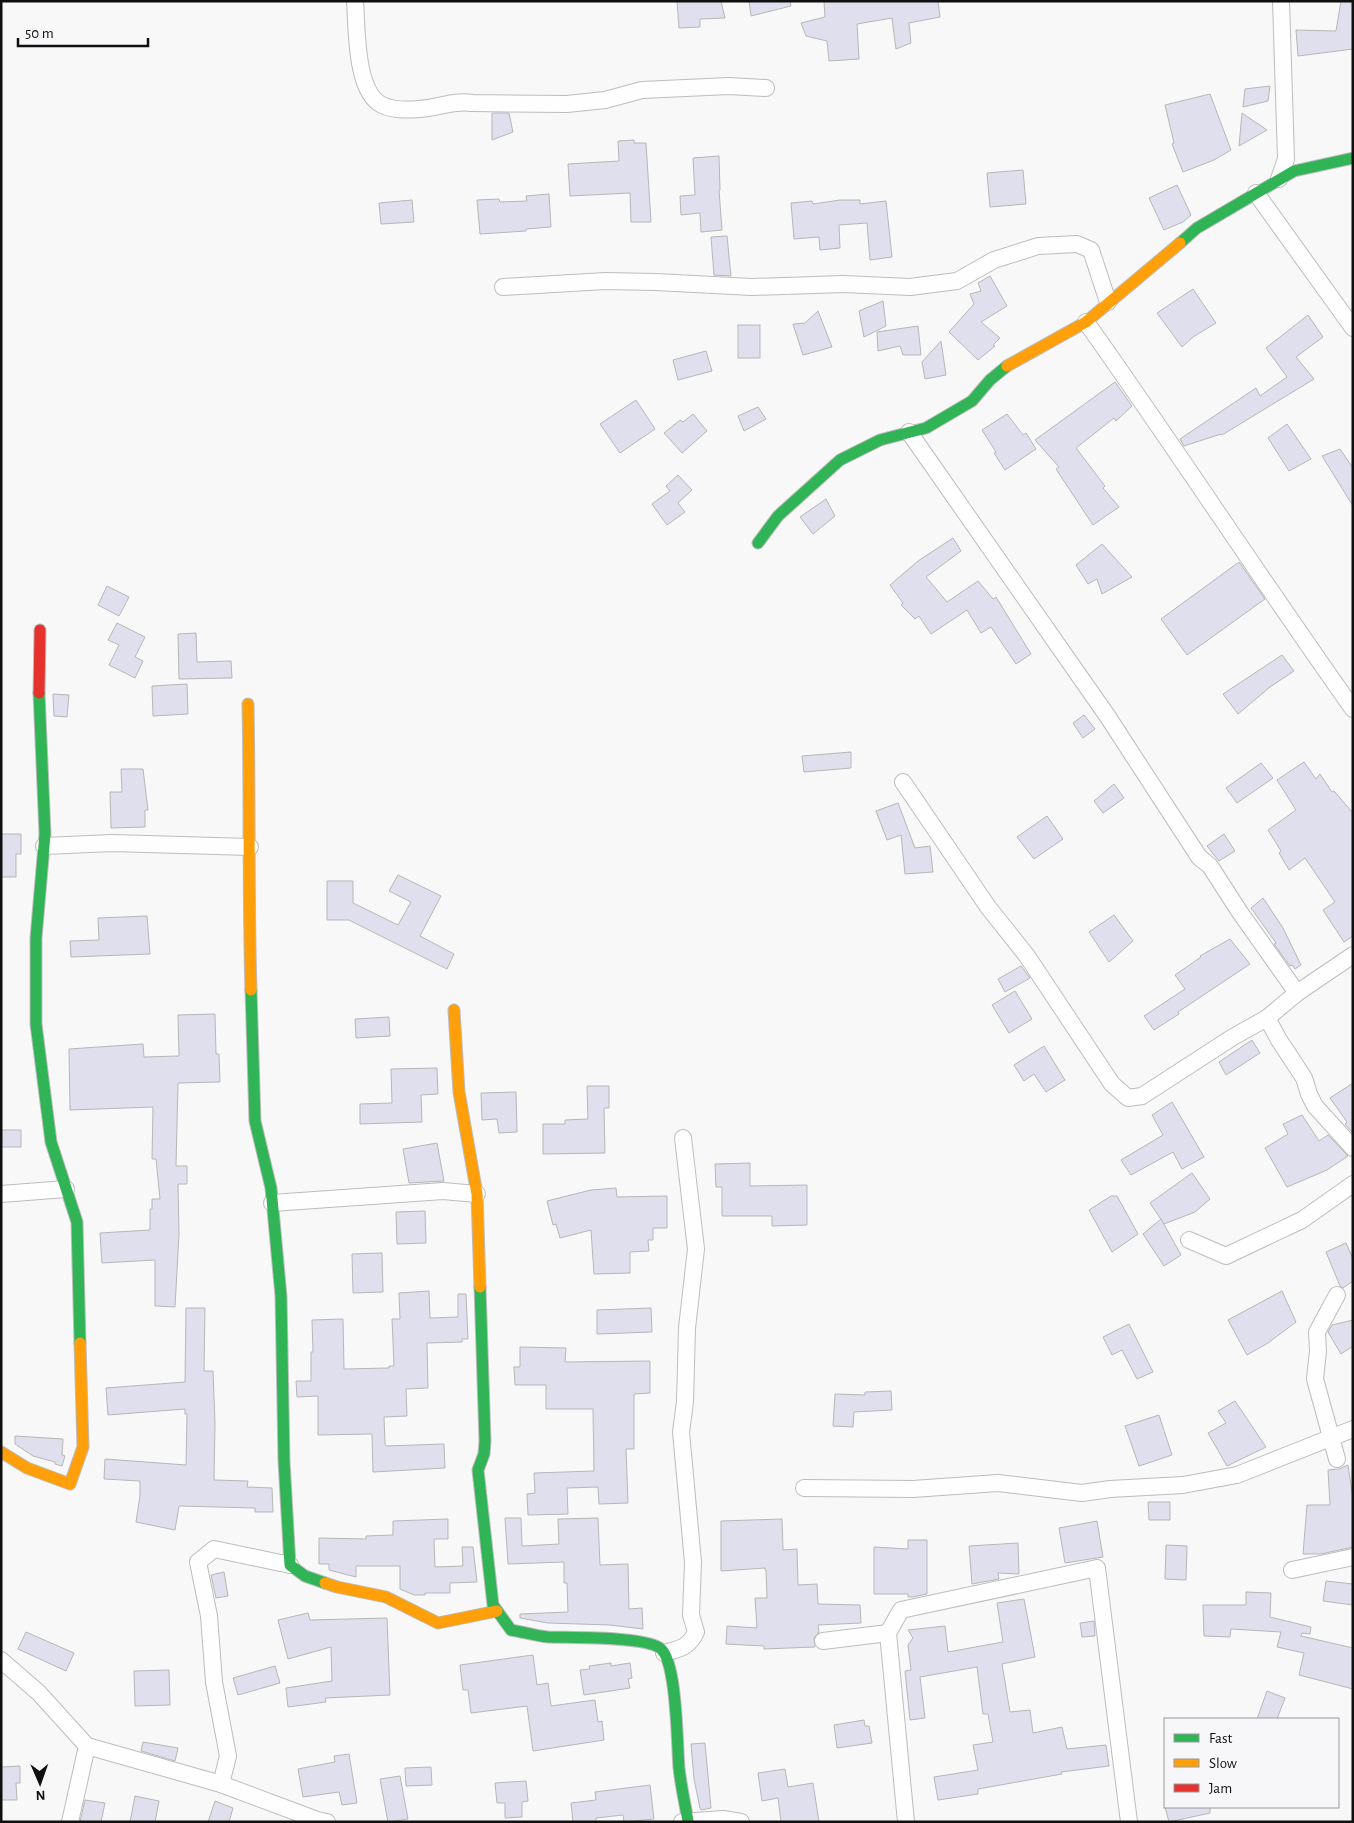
<svg xmlns="http://www.w3.org/2000/svg" width="1354" height="1823" font-family="'Alegreya Sans',sans-serif">
  <style>
    .building { fill: #dfdfee; stroke: #b7b7b8 }
    .lines { fill: none; stroke-linecap: round; stroke-linejoin: round }
    .street-casing { stroke: #bdbdbe; stroke-width: 18 }
    .fast-casing { stroke: #bdbdbe; stroke-width: 13 }
    .slow-casing { stroke: #bdbdbe; stroke-width: 13 }
    .jam-casing { stroke: #bdbdbe; stroke-width: 13 }
    .street { stroke: #fefefe; stroke-width: 16 }
    .fast { stroke: #30b455; stroke-width: 11 }
    .slow { stroke: #ff9f0a; stroke-width: 11 }
    .jam { stroke: #e5322d; stroke-width: 11 }
  </style>
  <rect width="100%" height="100%" fill="#f8f8f9"/>
  <g class="building">
    <path d="M677 1H721L725 18 700 19V27L679 28Z"/>
    <path d="M749 1H790L791 6 751 16Z"/>
    <path d="M824 1H938L940 17 909 23 911 43 896 49 892 18 857 24 859 59 829 61 827 41 806 36 801 23 825 17Z"/>
    <path d="M1341 1H1353V49L1298 56 1296 30 1336 31Z"/>
    <path d="M1270 86 1268 101 1243 107 1245 89Z"/>
    <path d="M1210 94 1231 150 1214 160 1183 172 1172 144 1174 143 1165 105Z"/>
    <path d="M492 113H509L513 132 492 140Z"/>
    <path d="M1242 113 1267 130 1239 146Z"/>
    <path d="M634 140V143H646L651 222H631L630 193 570 196 568 164 619 161 618 141Z"/>
    <path d="M719 156 720 190H719L722 230 701 232 700 213 681 215 680 196 695 195 693 158Z"/>
    <path d="M1023 170 1026 204 990 207 987 173Z"/>
    <path d="M1177 185 1191 215 1183 222 1164 230 1149 198Z"/>
    <path d="M549 194 551 227 526 229V231L480 234 477 200 499 199 500 202 527 201 526 196Z"/>
    <path d="M412 200 414 222 381 224 379 203Z"/>
    <path d="M840 200H860V204L886 201 892 257 870 260 867 223 839 225 840 248 820 250 819 237 794 239 791 203 812 201 813 204Z"/>
    <path d="M727 236 731 276 714 275 711 237Z"/>
    <path d="M990 276 1007 306 981 322 1000 338 993 345 995 346 978 360 949 332 974 304 970 294 981 291 978 283Z"/>
    <path d="M1193 289 1216 323 1193 337 1182 347 1157 313Z"/>
    <path d="M883 301 886 326 864 337 859 311Z"/>
    <path d="M818 311 832 347 803 355 793 324 805 323Z"/>
    <path d="M1308 315 1323 337 1296 357 1314 379 1222 435 1221 434 1184 446 1180 439 1256 388 1260 396 1287 377 1266 348Z"/>
    <rect x="738" y="325" width="22" height="33"/>
    <path d="M918 326 921 355H903L900 346 878 351 877 332Z"/>
    <path d="M941 341 946 375 925 379 922 362Z"/>
    <path d="M706 351 712 371 678 380 673 360Z"/>
    <path d="M1115 382 1132 406 1116 421 1114 418 1076 448 1105 486 1103 488 1119 507 1093 525 1056 469 1059 467 1035 440Z"/>
    <path d="M636 400 655 429 620 453 600 424Z"/>
    <path d="M758 407 766 419 744 431 738 416Z"/>
    <path d="M693 414 707 431 682 453 664 433 680 420 683 422Z"/>
    <path d="M1007 414 1023 435 1026 433 1036 449 1005 470 994 453 996 452 982 430Z"/>
    <path d="M1287 424 1311 459 1289 471 1268 438Z"/>
    <path d="M1340 449 1353 468V506L1322 456Z"/>
    <path d="M678 475 692 490 678 503 685 512 667 525 652 504 670 491 666 486Z"/>
    <path d="M826 499 835 516 813 534 800 517Z"/>
    <path d="M953 538 961 551 926 577 947 602 978 581 993 599 996 597 1031 654 1016 664 991 627 981 633 967 610 931 634 919 616 915 619 901 605 903 603 890 585 918 561Z"/>
    <path d="M1102 544 1132 577 1102 594 1097 579 1088 584 1076 565Z"/>
    <path d="M1239 562 1265 599 1187 655 1161 619Z"/>
    <path d="M107 586 129 597 119 616 98 605Z"/>
    <path d="M117 623 145 637 135 657 143 661 135 678 109 665 119 645 108 640Z"/>
    <path d="M196 633 197 662 231 661 232 678 179 679 178 634Z"/>
    <path d="M1282 655 1294 671 1270 687 1238 714 1223 694Z"/>
    <path d="M187 684 188 714 153 716 152 686Z"/>
    <path d="M53 694 69 695 67 717 54 716Z"/>
    <path d="M1084 715 1095 729 1083 738 1073 723Z"/>
    <path d="M851 752V768L804 772 802 756Z"/>
    <path d="M1304 762 1316 779 1320 774 1332 792 1334 791 1353 813V936L1344 942 1323 910 1335 902 1305 858 1289 870 1279 853 1281 851 1268 830 1296 810 1277 780Z"/>
    <path d="M1261 763 1273 778 1237 803 1226 788Z"/>
    <path d="M121 769H143L148 810H145V827L111 828 110 792H122Z"/>
    <path d="M1114 784 1124 798 1103 813 1094 801Z"/>
    <path d="M898 803 915 848 930 846 933 872 905 874 901 835 887 840 876 811Z"/>
    <path d="M1047 816 1063 839 1034 859 1017 837Z"/>
    <path d="M1 834H21V854H16V877H1Z"/>
    <path d="M1224 834 1235 851 1219 861 1207 846Z"/>
    <path d="M398 875 441 896 420 936 454 954 447 969 349 920H327V881H353V903L398 925 411 902 389 891Z"/>
    <path d="M1263 898 1283 928 1301 965 1295 969 1292 965 1290 966 1274 944 1276 943 1251 908Z"/>
    <path d="M1114 915 1133 941 1109 962 1089 932Z"/>
    <path d="M147 916 150 954 71 957 70 941 99 940 98 918Z"/>
    <path d="M1230 939 1250 964 1178 1012 1179 1014 1154 1030 1144 1016 1185 989 1175 975 1201 957 1200 956Z"/>
    <path d="M1021 966 1030 978 1005 992 998 979Z"/>
    <path d="M1015 991 1032 1019 1009 1033 992 1005Z"/>
    <path d="M215 1014 216 1054H219L220 1082 178 1083 176 1166H187V1184H178L179 1234 175 1307 155 1306V1260L102 1263 100 1233 150 1230V1209H152V1199H160L156 1159H152L153 1107 70 1110 69 1049 143 1044 144 1057 179 1056 178 1015Z"/>
    <path d="M389 1017 390 1036 356 1038 355 1019Z"/>
    <path d="M1252 1040 1260 1053 1226 1075 1219 1062Z"/>
    <path d="M1044 1046 1065 1080 1046 1092 1034 1074 1024 1081 1014 1065Z"/>
    <path d="M437 1068 438 1094 421 1095 422 1122 360 1124V1104L392 1103 391 1069Z"/>
    <path d="M1353 1083V1133L1345 1124 1347 1122 1330 1098Z"/>
    <path d="M587 1086H609V1108H604L605 1153 543 1154V1124H565V1120L588 1119Z"/>
    <path d="M516 1092 517 1132 499 1133 497 1119 482 1120 481 1093Z"/>
    <path d="M1172 1102 1204 1157 1182 1169 1173 1152 1131 1175 1121 1160 1163 1135 1152 1115Z"/>
    <path d="M1302 1115 1319 1141 1328 1135 1348 1156 1327 1170 1287 1187 1265 1148 1288 1134 1283 1124Z"/>
    <rect x="1" y="1130" width="20" height="17"/>
    <path d="M437 1143 444 1181 409 1183 403 1149Z"/>
    <path d="M750 1163V1186L807 1185V1225L772 1226V1216H722V1187H716L715 1164Z"/>
    <path d="M1192 1173 1210 1199 1195 1212 1164 1224 1150 1203Z"/>
    <path d="M616 1188 617 1197 667 1196V1228H653V1240H648L649 1251 630 1252V1273L594 1274 591 1230 560 1238 556 1224 553 1225 547 1201 591 1190Z"/>
    <path d="M1111 1196H1117L1138 1234 1112 1252 1089 1210Z"/>
    <path d="M425 1211 426 1243 397 1244 396 1212Z"/>
    <path d="M1161 1219 1181 1255 1164 1266 1143 1234Z"/>
    <path d="M1346 1243 1353 1259V1281L1343 1288 1340 1286 1326 1252Z"/>
    <path d="M382 1253 383 1292 353 1293 352 1254Z"/>
    <path d="M429 1291 430 1318 458 1317V1294H466L468 1339H462V1342L427 1343 428 1388 406 1389 407 1416 384 1417 385 1444 386 1446 444 1444 445 1468 373 1472 372 1434 318 1435V1396L297 1397 296 1381H311V1352H313L312 1320 343 1319 344 1369 389 1368V1366H394L392 1319H400L399 1293Z"/>
    <path d="M1282 1291 1296 1322 1268 1343 1247 1355 1228 1320Z"/>
    <path d="M186 1308H205L204 1371H213L215 1423 214 1480 248 1481 247 1487 272 1488 273 1512H255V1508L179 1506 175 1530 136 1522 140 1496V1481L104 1479 105 1459 186 1465 187 1414H185V1409L108 1415 106 1388 185 1382Z"/>
    <path d="M651 1308 652 1332 597 1334V1310Z"/>
    <path d="M1353 1320V1346L1341 1354 1328 1332 1332 1325Z"/>
    <path d="M1129 1324 1153 1372 1137 1379 1122 1350 1112 1355 1103 1337Z"/>
    <path d="M520 1347 566 1348 565 1362 650 1361V1393L634 1394V1449H626L628 1503 599 1504 598 1487 567 1488 568 1514 528 1515 527 1494 535 1493 534 1473 594 1471 593 1409H546V1385H515L514 1367H520Z"/>
    <path d="M891 1391 892 1410 854 1412 853 1427 833 1426 835 1394 865 1395V1392Z"/>
    <path d="M1235 1401 1266 1447 1227 1466 1208 1433 1226 1423 1218 1411Z"/>
    <path d="M1159 1415 1172 1455 1139 1466 1125 1426Z"/>
    <path d="M15 1436 63 1439 62 1455 65 1456 62 1466 55 1464V1462L33 1456 15 1444Z"/>
    <path d="M1348 1465 1353 1498V1547L1321 1554H1303L1307 1505H1330L1328 1470 1339 1469Z"/>
    <path d="M1148 1502H1170V1520H1149Z"/>
    <path d="M505 1518H521L522 1546 559 1544 558 1519 598 1518 600 1565 628 1564 629 1609 642 1608 643 1629 610 1625 548 1623 520 1618V1614L568 1612 567 1583H564V1562L508 1564Z"/>
    <path d="M448 1519V1539H434L435 1567 463 1566 462 1547H473L477 1582 450 1583V1593H425V1595H414L400 1589V1566H356V1577L329 1570V1564H319V1538L366 1539V1536L393 1535V1521Z"/>
    <path d="M782 1519 783 1550 797 1549 798 1585 817 1584 818 1604 860 1605 861 1623 818 1625 819 1632 814 1638 815 1647 764 1649V1646L726 1644 727 1626 757 1628 755 1598H767L766 1570H765V1568L721 1571V1521Z"/>
    <path d="M1097 1521 1103 1557 1065 1563 1059 1528Z"/>
    <path d="M908 1540H927V1594L913 1597H908V1594H874V1547L908 1549Z"/>
    <path d="M1018 1543 1019 1574 998 1573 999 1579 972 1584 969 1546Z"/>
    <path d="M1166 1545 1187 1546 1186 1580 1165 1579Z"/>
    <path d="M224 1572 228 1596 216 1598 211 1575Z"/>
    <path d="M1326 1581 1353 1584V1605L1323 1601Z"/>
    <path d="M1246 1592 1271 1593 1270 1617 1311 1627 1310 1634 1302 1633 1301 1636 1353 1648V1689L1299 1675 1304 1653 1277 1647 1281 1632 1231 1629 1230 1637 1204 1636 1203 1605H1246Z"/>
    <path d="M1024 1599 1035 1657 1002 1664 1010 1712 1030 1710 1033 1733 1062 1727 1067 1749 1106 1745 1109 1766 1061 1772 1062 1774 978 1789V1794L938 1800 934 1777 978 1770 973 1745 993 1742 988 1714H983L977 1667 920 1677 925 1718 910 1720 905 1671 911 1670 908 1645 913 1638 908 1630 945 1626 948 1652 1003 1642 997 1603Z"/>
    <path d="M308 1613 310 1620 387 1618 390 1695 325 1698 326 1702 288 1707 286 1688 332 1681 331 1647 288 1659 278 1620Z"/>
    <path d="M1094 1621 1095 1636 1082 1637 1080 1623Z"/>
    <path d="M26 1632 74 1653 66 1671 18 1649Z"/>
    <path d="M533 1655 537 1685 548 1683 551 1706 595 1700 598 1722 602 1721 604 1740 533 1751 527 1706 471 1713 468 1690H463L460 1665Z"/>
    <path d="M611 1663V1666L630 1663 632 1678 628 1679 630 1688 584 1695 580 1670 590 1669 589 1666Z"/>
    <path d="M275 1666 280 1683 238 1695 233 1678Z"/>
    <path d="M169 1670 170 1705 135 1706 134 1671Z"/>
    <path d="M1267 1691 1285 1698 1277 1719H1257Z"/>
    <path d="M864 1720 865 1726H869L872 1743 837 1748 834 1725Z"/>
    <path d="M143 1742 178 1748 175 1761 141 1751Z"/>
    <path d="M705 1743 711 1808 701 1810 700 1808 694 1779 691 1744Z"/>
    <path d="M349 1754 357 1803 342 1805 339 1792 303 1797 298 1769 335 1762 334 1756Z"/>
    <path d="M20 1766V1783H16L17 1800H1V1767Z"/>
    <path d="M431 1767 432 1785 406 1786 405 1768Z"/>
    <path d="M785 1769 788 1787 813 1783 819 1822H781L778 1798 762 1801 758 1773Z"/>
    <path d="M400 1776 408 1819 388 1822 380 1779Z"/>
    <path d="M526 1781 528 1801 522 1802V1817L505 1818V1803H497L495 1783Z"/>
    <path d="M650 1785 654 1819 624 1822 623 1815 596 1818V1822H573L571 1803 596 1800 595 1792Z"/>
    <path d="M135 1796 159 1801 155 1822H130Z"/>
    <path d="M85 1800 105 1803 101 1822H80Z"/>
    <path d="M215 1801 233 1808 229 1822H208Z"/>
    <path d="M1165 1807H1210V1813L1169 1822Z"/>
  </g>
  <g class="lines">
    <g class="street-casing">
      <g id="street">
        <path d="M355 1C357 27 355 92 382 105 392 110 408 110 419 109 438 108 453 100 472 103L567 104 605 100 642 90 729 86 766 88"/>
        <path d="M1279 179 1286 159 1281 1"/>
        <path d="M1256 193 1353 328"/>
        <path d="M503 287 605 281 656 282 752 287 843 284 910 287 957 281 994 260 1038 246 1077 244 1091 250 1108 302"/>
        <path d="M1086 322C1177 450 1262 581 1353 709"/>
        <path d="M909 432 1108 717 1199 857 1210 866 1239 911 1297 993"/>
        <path d="M903 782 988 907 1027 956 1112 1084 1128 1098 1142 1096 1233 1037 1267 1018 1297 993 1353 955"/>
        <path d="M44 846 112 843 250 847"/>
        <path d="M1267 1018 1279 1040 1304 1078 1309 1094 1315 1106 1353 1148"/>
        <path d="M1 1194 66 1189"/>
        <path d="M272 1203 443 1191 477 1194"/>
        <path d="M1189 1240 1226 1256 1302 1220 1353 1184"/>
        <path d="M1337 1295 1317 1332 1318 1351 1315 1379 1337 1459"/>
        <path d="M804 1488 913 1489 998 1483 1082 1493 1110 1489 1183 1485 1237 1475 1353 1429"/>
        <path d="M1292 1570 1353 1557"/>
        <path d="M823 1641 888 1633"/>
        <path d="M664 1653C680 1649 689 1647 696 1632L691 1615 693 1562 681 1432 685 1402 687 1328 696 1249 683 1138"/>
        <path d="M1 1660 39 1693 87 1746 221 1784 317 1820 327 1822"/>
        <path d="M221 1784 228 1756 214 1682 209 1616 198 1562 214 1549 290 1565"/>
        <path d="M70 1822 87 1746"/>
        <path d="M682 1822 723 1819 741 1822"/>
        <path d="M906 1822 888 1633 901 1610 1097 1568 1129 1822"/>
      </g>
    </g>
    <g class="fast-casing">
      <g id="fast">
        <path d="M1180 243 1197 228 1294 171 1353 158"/>
        <path d="M758 543 778 516 840 460 880 440 926 428 972 401 990 380 1007 366"/>
        <path d="M39 693 45 834 36 938V1024L51 1142 77 1222 80 1343"/>
        <path d="M251 990 255 1121 271 1188 281 1296 284 1461 290 1565 305 1576 325 1583"/>
        <path d="M480 1287 485 1441 484 1454 478 1470 493 1605 511 1630C523 1632 536 1636 548 1637 570 1638 647 1636 661 1649 677 1663 677 1745 679 1768 681 1786 685 1804 688 1821"/>
      </g>
    </g>
    <g class="slow-casing">
      <g id="slow">
        <path d="M1007 366 1086 322 1180 243"/>
        <path d="M248 704C250 799 248 895 251 990"/>
        <path d="M454 1010 459 1092 477 1194 480 1287"/>
        <path d="M1 1452 27 1468 70 1484 83 1447 80 1343"/>
        <path d="M325 1583 337 1587 386 1597 438 1623 497 1611"/>
      </g>
    </g>
    <g class="jam-casing">
      <path id="jam" d="M39 693 40 630"/>
    </g>
    <use href="#street" class="street"/>
    <use href="#fast" class="fast"/>
    <use href="#slow" class="slow"/>
    <use href="#jam" class="jam"/>
  </g>
  <rect width="1354" height="1823" fill="none" stroke="#0f0f10" stroke-width="5"/>
  <rect x="1164" y="1718" width="175" height="90" fill="#f7f7fa" stroke="#9a9a9c"/>
  <rect x="1174" y="1734" width="25" height="8" fill="#30b455" stroke="#9a9a9c"/>
  <text x="1209" y="1743" font-size="15" fill="#0f0f10">Fast</text>
  <rect x="1174" y="1759" width="25" height="8" fill="#ff9f0a" stroke="#9a9a9c"/>
  <text x="1209" y="1768" font-size="15" fill="#0f0f10">Slow</text>
  <rect x="1174" y="1784" width="25" height="8" fill="#e5322d" stroke="#9a9a9c"/>
  <text x="1209" y="1793" font-size="15" fill="#0f0f10">Jam</text>
  <g transform="translate(40 1783) rotate(178)" stroke="#f7f7fa" stroke-width="4" paint-order="stroke">
  <path d="M0-4L9 19L0 12L-9 19Z" fill="#0f0f10"/>
  <text y="-8" font-size="14" font-weight="bold" text-anchor="middle" fill="#0f0f10">N</text>
  </g>
  <path d="M18 38v8h130v-8" fill="none" stroke="#0f0f10" stroke-width="2.5"/>
  <text x="25" y="38" font-size="15" fill="#0f0f10" stroke="#f7f7fa" stroke-width="4" paint-order="stroke">50 m</text>
</svg>
